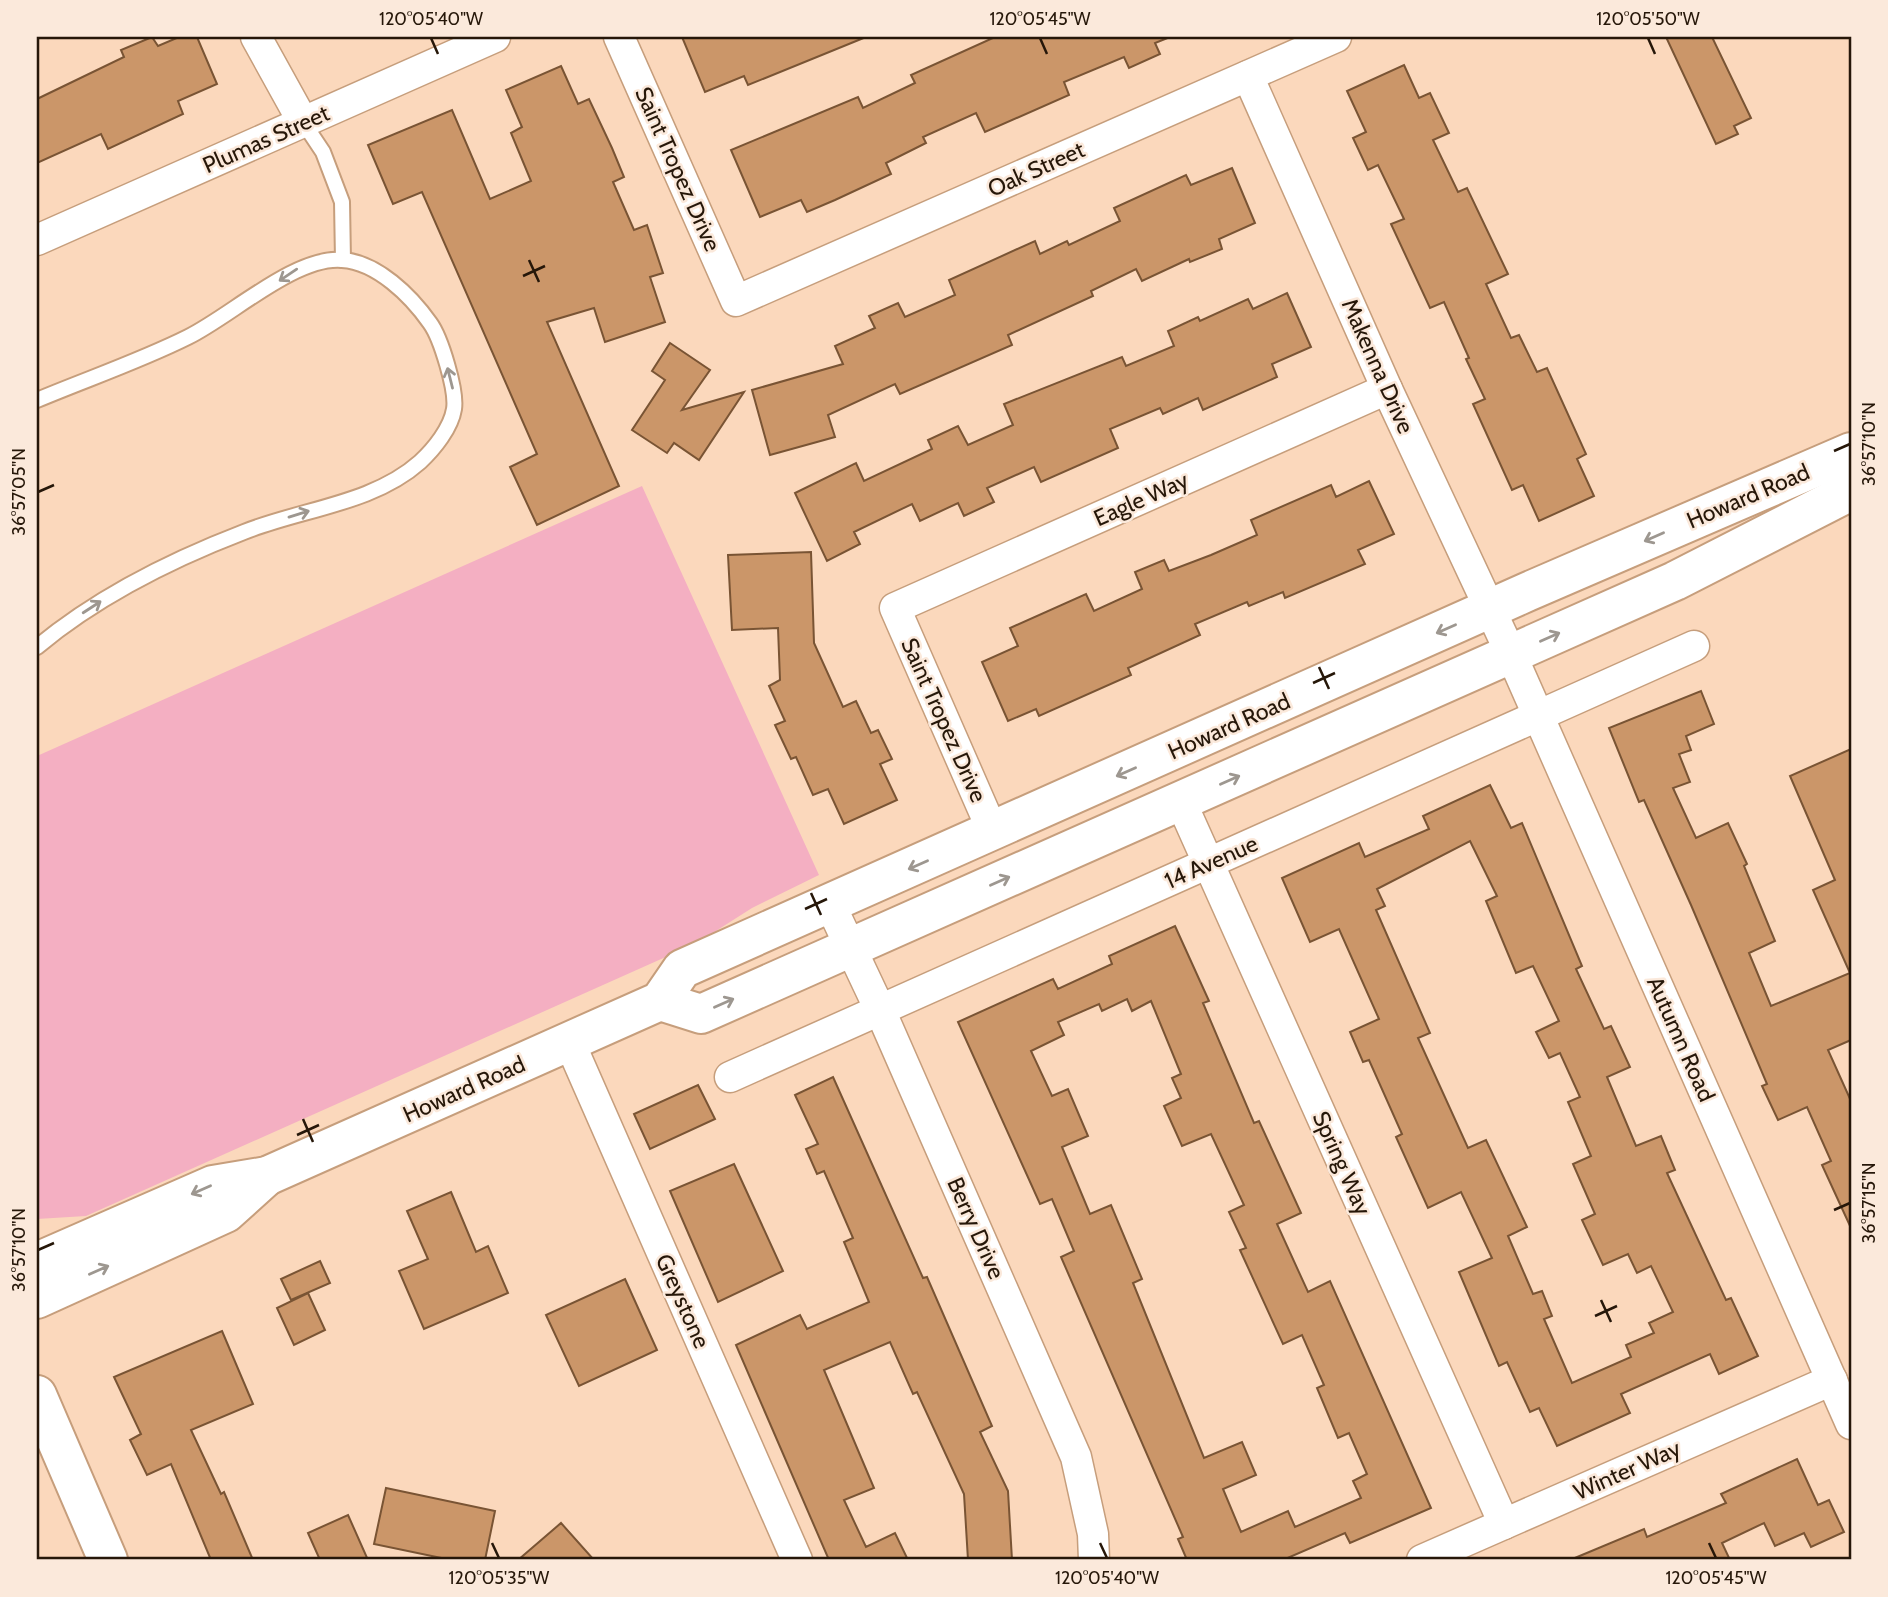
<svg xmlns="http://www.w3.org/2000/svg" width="1888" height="1597" font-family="Cabin,sans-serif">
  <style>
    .green { fill: #f4afc2 }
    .building { fill: #cb9669; stroke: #795434; stroke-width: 2; fill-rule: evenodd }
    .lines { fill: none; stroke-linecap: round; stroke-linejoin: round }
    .lane-casing { stroke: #c69e7c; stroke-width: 18 }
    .street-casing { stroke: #c69e7c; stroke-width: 33 }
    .secondary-casing { stroke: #c69e7c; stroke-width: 42 }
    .lane { stroke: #fff; stroke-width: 14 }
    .street { stroke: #fff; stroke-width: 30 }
    .secondary { stroke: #fff; stroke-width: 38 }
    .oneway { stroke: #9d9790 }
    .ticks { fill: none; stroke: #261709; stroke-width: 2.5 }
    .labels { text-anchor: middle; stroke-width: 5; stroke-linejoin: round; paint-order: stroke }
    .street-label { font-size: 23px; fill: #261709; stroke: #fbe9db }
    .neatline { fill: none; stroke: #261709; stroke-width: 2.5 }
    .ticks-label { font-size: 18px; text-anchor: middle; fill: #261709 }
  </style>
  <rect width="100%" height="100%" fill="#fbd8bc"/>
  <path class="green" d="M642 486 819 875 752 908 697 943 86 1216 37 1219V756Z"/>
  <g class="building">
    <path d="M152 37 158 46 179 37H197L217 84 178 101 183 114 108 149 101 134 37 163V99L124 57 121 50Z"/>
    <path d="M682 37H866L748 85 744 76 705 92Z"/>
    <path d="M995 37H1170L1155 43 1160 54 1129 68 1124 57 1064 82 1069 95 985 132 976 113 923 137 926 143 886 163 891 174 835 200 807 212 801 200 760 217 731 150 858 97 863 108 915 83 911 75Z"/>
    <path d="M1666 37H1712L1751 118 1734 126 1738 134 1716 144Z"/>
    <path d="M1404 65 1419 98 1430 93 1449 133 1433 140 1458 192 1467 188 1508 274 1486 284 1511 338 1519 335 1537 372 1547 368 1586 454 1577 459 1594 496 1539 521 1523 485 1512 490 1473 404 1485 399 1466 359 1469 358 1444 302 1430 308 1391 224 1404 219 1378 165 1368 170 1353 138 1366 132 1347 91Z"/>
    <path d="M561 66 578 104 589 99 612 148 624 177 613 182 634 230 647 225 663 273 650 277 665 322 605 342 594 308 547 322 619 486 537 525 510 467 537 454 422 192 393 204 368 145 452 110 490 199 531 181 511 133 522 127 506 90Z"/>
    <path d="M1232 168 1255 223 1219 239 1222 249 1190 262 1189 259 1142 281 1136 269 1091 291 1093 296 1008 335 1012 345 900 394 895 384 828 415 835 437 770 455 752 390 843 364 835 346 875 328 869 316 898 303 905 317 955 295 949 280 1035 241 1040 254 1067 241 1069 245 1120 221 1114 208 1186 175 1191 185Z"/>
    <path d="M1287 293 1311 347 1272 364 1277 377 1203 410 1198 398 1163 414 1160 408 1110 429 1118 448 1041 482 1034 467 987 488 994 502 964 516 958 503 920 521 912 504 854 532 860 544 827 561 795 493 856 463 864 481 932 449 928 440 958 426 968 445 1013 425 1004 404 1122 357 1126 366 1174 346 1168 331 1198 317 1200 321 1248 299 1253 309Z"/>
    <path d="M670 343 710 370 682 410 744 392 699 460 674 443 667 453 632 430 665 380 652 371Z"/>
    <path d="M1369 481 1394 534 1358 550 1365 564 1285 598 1283 592 1249 606 1247 602 1195 624 1200 635 1128 668 1131 675 1039 716 1036 709 1008 721 982 662 1018 646 1010 628 1086 594 1094 611 1142 589 1135 572 1164 560 1169 571 1211 555 1257 535 1251 520 1331 485 1336 497Z"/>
    <path d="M811 552 814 643 843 707 856 701 871 733 878 730 892 759 880 764 897 800 844 824 828 789 813 795 796 757 791 759 775 725 785 721 769 686 780 680 778 628 732 630 728 555Z"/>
    <path d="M1701 691 1714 724 1686 736 1691 750 1679 754 1690 782 1673 788 1696 838 1728 823 1747 864 1744 866 1775 941 1749 953 1771 1006 1850 973 1813 890 1835 880 1790 776 1851 749V1040L1828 1050 1851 1101V1228L1822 1165 1831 1161 1807 1107 1778 1120 1762 1086 1767 1084 1691 905 1644 800 1639 802 1609 728Z"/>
    <path d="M1490 785 1511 828 1522 823 1582 966 1576 969 1604 1029 1611 1026 1630 1067 1607 1077 1636 1146 1661 1136 1675 1170 1667 1173 1726 1300 1731 1298 1758 1356 1719 1374 1710 1354 1621 1394 1630 1413 1557 1446 1539 1408 1530 1412 1507 1362 1499 1366 1459 1272 1492 1258 1461 1192 1428 1208 1396 1137 1402 1134 1369 1060 1363 1062 1350 1032 1379 1019 1339 929 1310 942 1282 878 1359 843 1365 857 1429 829 1423 816ZM1470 841 1497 896 1486 901 1516 973 1533 966 1559 1021 1536 1032 1549 1058 1560 1053 1580 1097 1568 1102 1591 1156 1573 1164 1595 1214 1582 1220 1603 1265 1628 1254 1637 1273 1651 1266 1673 1312 1649 1323 1654 1333 1626 1345 1631 1357 1572 1383 1544 1319 1552 1316 1542 1291 1533 1294 1508 1236 1527 1227 1486 1140 1468 1148 1418 1038 1430 1033 1376 910 1385 906 1377 889Z"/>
    <path d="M1175 926 1209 1001 1203 1003 1254 1123 1259 1121 1301 1213 1277 1224 1308 1292 1330 1281 1431 1508 1350 1543 1345 1533 1283 1560H1187L1178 1539 1183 1537 1061 1257 1074 1251 1052 1199 1040 1204 958 1022 1053 979 1058 989 1112 964 1109 956ZM1127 999 1132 1011 1151 1001 1181 1074 1172 1078 1181 1098 1164 1106 1182 1146 1211 1134 1244 1205 1229 1212 1246 1248 1240 1250 1283 1344 1302 1335 1324 1385 1317 1388 1338 1438 1349 1433 1367 1474 1353 1481 1361 1498 1295 1527 1288 1511 1241 1532 1223 1489 1256 1475 1242 1442 1204 1458 1133 1283 1142 1279 1111 1205 1090 1214 1062 1147 1088 1136 1068 1089 1052 1096 1031 1051 1064 1035 1058 1022 1099 1004 1102 1011Z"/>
    <path d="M833 1077 923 1278 927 1277 992 1426 980 1432 1008 1491 1012 1560H968L964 1494 917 1392 913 1394 890 1342 824 1370 874 1488 844 1500 866 1547 895 1533 908 1560H829L736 1345 800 1315 807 1329 869 1302 844 1242 853 1238 824 1171 817 1174 806 1149 818 1144 795 1095Z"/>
    <path d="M698 1085 715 1119 650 1149 634 1114Z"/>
    <path d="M734 1164 783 1271 718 1302 670 1191Z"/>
    <path d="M451 1192 476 1252 488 1246 508 1293 424 1329 399 1271 428 1259 407 1211Z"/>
    <path d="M320 1261 330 1283 291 1300 281 1279Z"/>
    <path d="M625 1279 657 1350 579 1386 546 1315Z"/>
    <path d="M308 1293 325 1330 294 1345 277 1308Z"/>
    <path d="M222 1331 253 1404 191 1430 221 1494 224 1492 253 1560H211L171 1464 147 1475 130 1440 141 1434 114 1377Z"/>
    <path d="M1797 1459 1818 1505 1829 1500 1844 1532 1811 1547 1804 1533 1775 1546 1764 1523 1722 1543 1730 1560H1570L1644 1529 1647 1537 1726 1503 1721 1494Z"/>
    <path d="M386 1488 495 1511 485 1560H451L374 1544Z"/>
    <path d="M348 1515 368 1560H320L308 1533Z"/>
    <path d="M561 1523 594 1560H518Z"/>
  </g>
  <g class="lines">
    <g class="lane-casing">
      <g id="lane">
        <path d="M303 122 323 152 342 202 343 260"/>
        <path d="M37 400C87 379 140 361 188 337 231 316 295 256 342 260 377 262 411 296 430 323 441 338 457 391 454 409 451 428 434 449 420 462 373 504 301 509 244 532 171 560 97 597 37 647"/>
      </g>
    </g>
    <g class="street-casing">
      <g id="street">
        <path d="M256 37 303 122"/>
        <path d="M619 37 736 301 1336 37"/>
        <path d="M1248 76 1387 389 1511 654 1851 1424"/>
        <path d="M37 240 495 37"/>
        <path d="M1181 802 1504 1524"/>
        <path d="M993 832 895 608 1387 389"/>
        <path d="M830 904 880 1010 1076 1457 1093 1534 1094 1560"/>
        <path d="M569 1041 797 1560"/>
        <path d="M730 1077 1694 646"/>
        <path d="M1422 1560 1832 1380"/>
      </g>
    </g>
    <g class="secondary-casing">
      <g id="secondary">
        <path d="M660 1001 701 1014 1675 581 1851 491"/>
        <path d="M37 1262 213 1185 267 1176 660 1001 682 969 1527 592 1851 452"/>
        <path d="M37 1299 226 1213 267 1176"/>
        <path d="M37 1395 108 1560"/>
      </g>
    </g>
    <use href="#lane" class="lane"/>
    <use href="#street" class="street"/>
    <use href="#secondary" class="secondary"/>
  </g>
  <defs><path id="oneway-shaft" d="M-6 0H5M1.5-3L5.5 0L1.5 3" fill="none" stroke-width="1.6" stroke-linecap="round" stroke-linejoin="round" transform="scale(1.75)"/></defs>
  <g class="oneway">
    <use href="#oneway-shaft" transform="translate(288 275) rotate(146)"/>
    <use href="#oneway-shaft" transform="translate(450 378) rotate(-104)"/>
    <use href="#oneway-shaft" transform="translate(299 514) rotate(-17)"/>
    <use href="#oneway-shaft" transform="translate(1654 537) rotate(156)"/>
    <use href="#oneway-shaft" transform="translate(92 607) rotate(-33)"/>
    <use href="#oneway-shaft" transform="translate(1446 629) rotate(156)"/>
    <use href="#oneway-shaft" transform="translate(1550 637) rotate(-24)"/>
    <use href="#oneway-shaft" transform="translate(1126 772) rotate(156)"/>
    <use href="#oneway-shaft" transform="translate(1230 780) rotate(-24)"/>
    <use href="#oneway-shaft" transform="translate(918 865) rotate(156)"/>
    <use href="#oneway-shaft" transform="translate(1000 881) rotate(-24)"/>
    <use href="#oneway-shaft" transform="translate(724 1003) rotate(-24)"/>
    <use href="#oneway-shaft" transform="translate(201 1190) rotate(156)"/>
    <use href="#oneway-shaft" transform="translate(99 1270) rotate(-24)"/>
  </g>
  <path class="ticks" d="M431 38 438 54M1040 38 1047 54M1648 38 1655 54M529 260 539 282M523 276 545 266M1834 451 1850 444M38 492 54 485M1319 667 1329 689M1313 683 1335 673M811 893 821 915M805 909 827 899M303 1119 313 1142M297 1135 319 1125M1834 1210 1850 1203M38 1250 54 1243M1601 1300 1611 1322M1595 1316 1617 1306M492 1543 499 1558M1100 1543 1107 1558M1709 1543 1716 1558"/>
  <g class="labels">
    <g class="street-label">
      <text transform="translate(266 139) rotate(-24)" y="8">Plumas Street</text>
      <text transform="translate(678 169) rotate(66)" y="8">Saint Tropez Drive</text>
      <text transform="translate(1036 169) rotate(-24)" y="8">Oak Street</text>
      <text transform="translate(1378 366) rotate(66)" y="8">Makenna Drive</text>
      <text transform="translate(1748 496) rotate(-23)" y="8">Howard Road</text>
      <text transform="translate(1141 499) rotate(-24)" y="8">Eagle Way</text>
      <text transform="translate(944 720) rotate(66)" y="8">Saint Tropez Drive</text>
      <text transform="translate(1229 726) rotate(-24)" y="8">Howard Road</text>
      <text transform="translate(1211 862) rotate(-24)" y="8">14 Avenue</text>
      <text transform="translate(1681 1039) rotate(66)" y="8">Autumn Road</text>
      <text transform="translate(464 1089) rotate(-24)" y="8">Howard Road</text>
      <text transform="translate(1342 1163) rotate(66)" y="8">Spring Way</text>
      <text transform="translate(976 1228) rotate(66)" y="8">Berry Drive</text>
      <text transform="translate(683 1301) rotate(66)" y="8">Greystone</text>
      <text transform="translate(1627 1470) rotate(-24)" y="8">Winter Way</text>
    </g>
  </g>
  <rect width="1888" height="1597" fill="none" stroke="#fbe9db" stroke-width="77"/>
  <rect x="38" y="38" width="1812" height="1520" class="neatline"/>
  <g class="ticks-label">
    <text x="431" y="25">120°05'40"W</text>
    <text x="1040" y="25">120°05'45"W</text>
    <text x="1648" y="25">120°05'50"W</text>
    <text transform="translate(1869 444) rotate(-90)" y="6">36°57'10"N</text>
    <text transform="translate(19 492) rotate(-90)" y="6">36°57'05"N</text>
    <text transform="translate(1869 1203) rotate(-90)" y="6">36°57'15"N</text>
    <text transform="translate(19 1250) rotate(-90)" y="6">36°57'10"N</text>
    <text x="499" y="1584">120°05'35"W</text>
    <text x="1107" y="1584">120°05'40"W</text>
    <text x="1716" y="1584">120°05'45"W</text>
  </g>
</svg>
